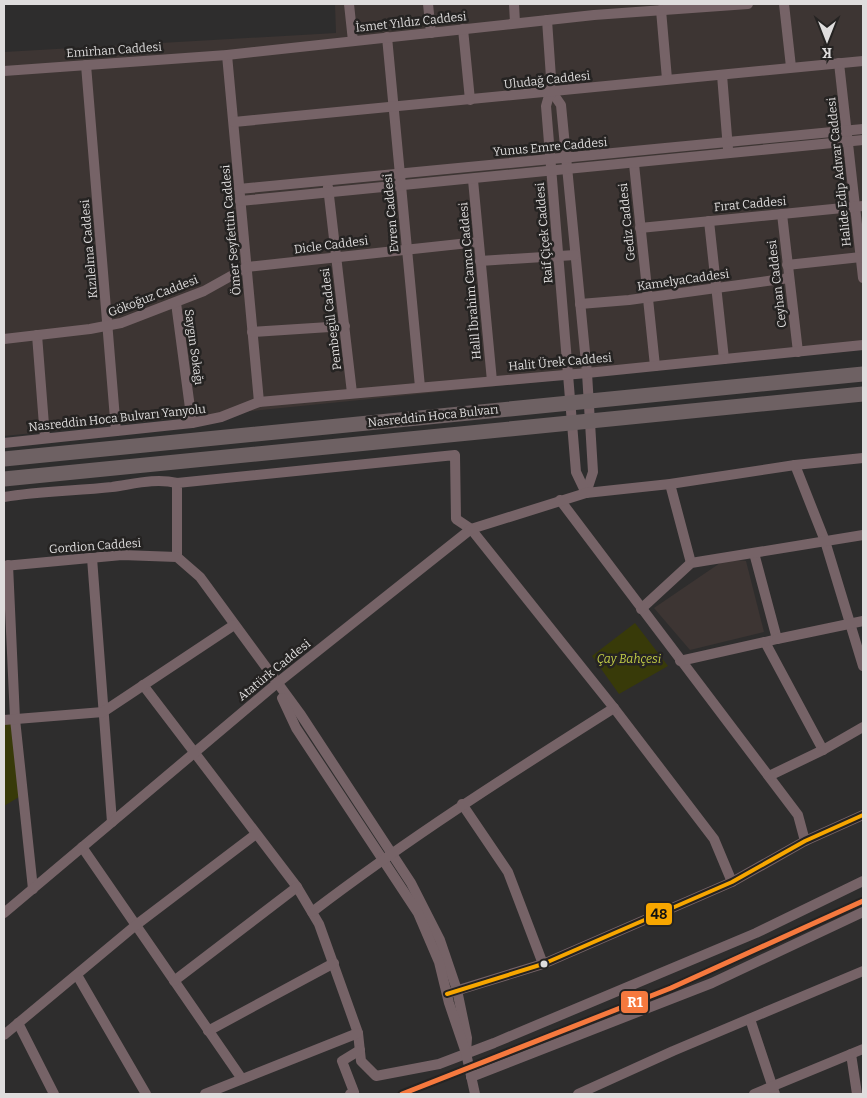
<svg xmlns="http://www.w3.org/2000/svg" width="867" height="1098" font-family="Bitter,serif">
  <style>
    .built { fill: #3d3533 }
    .green { fill: #383a09 }
    .lines { fill: none; stroke-linecap: round; stroke-linejoin: round }
    .minor { stroke: #766367; stroke-width: 10 }
    .highway { stroke: #6e6163; stroke-width: 15 }
    .bus-1-casing { stroke: #252322; stroke-width: 8 }
    .bus-1 { stroke: #f7a600; stroke-width: 4 }
    .rail-1-casing { stroke: #252322; stroke-width: 9 }
    .rail-1 { stroke: #f6793e; stroke-width: 5 }
    .bus-dot { fill: #dfdddd; stroke: #252322; stroke-width: 2 }
    .labels { text-anchor: middle; stroke-width: 5; stroke-linejoin: round; paint-order: stroke }
    .street-label { font-size: 12px; fill: #dfdddd; stroke: #252322 }
    .park-label { font-size: 12px; font-style: italic; fill: #c2cc46; stroke: #252322 }
    .line-badge { stroke: #252322; stroke-width: 2 }
    .badge-label { font-size: 14px; text-anchor: middle; font-weight: bold; fill: #fff }
    .pale-badge-label { font-size: 14px; text-anchor: middle; font-weight: bold; fill: #111 }
  </style>
  <rect width="100%" height="100%" fill="#2e2d2d"/>
  <g class="built">
    <path d="M335 4H863V349L4 436V52L336 33Z"/>
    <path d="M726 559 746 561 764 632 690 650 654 608Z"/>
  </g>
  <g class="green">
    <path d="M635 623 668 666 619 694 592 656Z"/>
    <path d="M12 723 19 797 4 806V724Z"/>
  </g>
  <g class="lines">
    <g class="minor">
      <path d="M349 4 353 41"/>
      <path d="M428 4 431 33"/>
      <path d="M514 4 515 23"/>
      <path d="M784 4 791 67"/>
      <path d="M661 10 667 79"/>
      <path d="M547 20 552 92 561 105 587 373 593 472 586 493"/>
      <path d="M463 29 470 100"/>
      <path d="M387 37 420 387"/>
      <path d="M227 55 259 402"/>
      <path d="M839 63 863 278"/>
      <path d="M86 65 116 431"/>
      <path d="M4 71 227 55 594 15 748 4"/>
      <path d="M722 75 728 149"/>
      <path d="M552 92 548 99 546 106 576 472 586 493"/>
      <path d="M234 122 863 61"/>
      <path d="M634 164 655 366"/>
      <path d="M473 180 492 381"/>
      <path d="M328 187 352 393"/>
      <path d="M239 189 863 129"/>
      <path d="M240 201 863 140"/>
      <path d="M782 214 798 352"/>
      <path d="M709 221 724 359"/>
      <path d="M640 228 863 206"/>
      <path d="M480 261 575 255"/>
      <path d="M787 265 861 257"/>
      <path d="M176 303 192 423"/>
      <path d="M580 304 629 300 789 278"/>
      <path d="M252 332 345 326"/>
      <path d="M37 335 45 438"/>
      <path d="M4 339 90 329 121 323 204 291 247 267 478 242"/>
      <path d="M4 443 192 423 221 417 259 402 587 373 863 345"/>
      <path d="M795 465 825 541 863 666"/>
      <path d="M670 484 691 563"/>
      <path d="M4 497C40 491 76 491 112 487 134 484 155 478 177 483"/>
      <path d="M560 500 798 815 805 841"/>
      <path d="M754 553 777 639 765 642 823 750"/>
      <path d="M177 557V483L455 455 456 519 471 529 614 708 714 839 732 882"/>
      <path d="M92 558 112 822"/>
      <path d="M8 565 15 719 33 889"/>
      <path d="M4 566 122 555 177 557 200 577 301 715 411 883 440 940 457 990 467 1038 466 1053"/>
      <path d="M641 609 691 563 863 535"/>
      <path d="M777 639 863 621"/>
      <path d="M680 661 765 642"/>
      <path d="M143 685 297 887 319 924 358 1033 361 1061 376 1076 439 1064 494 1043 756 933 863 881"/>
      <path d="M282 698 296 728 418 913 439 962 449 1003 466 1053 475 1094"/>
      <path d="M4 720 103 712 234 625"/>
      <path d="M769 776 823 750 863 727"/>
      <path d="M462 804 508 872 543 964"/>
      <path d="M82 847 242 1079"/>
      <path d="M312 912C409 838 511 773 614 708"/>
      <path d="M4 913 276 684 471 529 586 493 670 484 795 465 863 458"/>
      <path d="M77 975 146 1094"/>
      <path d="M174 981 297 887"/>
      <path d="M452 992 543 964 732 882 805 841 863 815"/>
      <path d="M750 1019 775 1094"/>
      <path d="M18 1023 54 1094"/>
      <path d="M208 1031 334 963"/>
      <path d="M4 1035 136 925 256 834"/>
      <path d="M851 1054 857 1094"/>
      <path d="M471 1077 712 983 863 912"/>
      <path d="M205 1094 358 1033"/>
      <path d="M350 1094 354 1092 342 1061 360 1050"/>
      <path d="M578 1094 673 1051 863 971"/>
      <path d="M754 1094 863 1049"/>
    </g>
    <g class="highway">
      <path d="M4 459 863 374"/>
      <path d="M4 479 863 394"/>
    </g>
    <g class="bus-1-casing">
      <path id="bus-1" d="M447 994 543 964 732 882 805 841 863 815"/>
    </g>
    <use href="#bus-1" class="bus-1"/>
    <g class="rail-1-casing">
      <path id="rail-1" d="M402 1094 671 988 863 901"/>
    </g>
    <use href="#rail-1" class="rail-1"/>
  </g>
  <circle class="bus-dot" cx="544" cy="964" r="4.5"/>
  <g class="labels">
    <g class="street-label">
      <text transform="translate(411 22) rotate(-6)" y="4">İsmet Yıldız Caddesi</text>
      <text transform="translate(114 50) rotate(-4)" y="4">Emirhan Caddesi</text>
      <text transform="translate(547 80) rotate(-6)" y="4">Uludağ Caddesi</text>
      <text transform="translate(550 147) rotate(-5)" y="4">Yunus Emre Caddesi</text>
      <text transform="translate(839 172) rotate(-96)" y="4">Halide Edip Adıvar Caddesi</text>
      <text transform="translate(750 204) rotate(-5)" y="4">Fırat Caddesi</text>
      <text transform="translate(391 213) rotate(-95)" y="4">Evren Caddesi</text>
      <text transform="translate(627 222) rotate(-96)" y="4">Gediz Caddesi</text>
      <text transform="translate(231 230) rotate(-95)" y="4">Ömer Seyfettin Caddesi</text>
      <text transform="translate(544 233) rotate(-95)" y="4">Raif Çiçek Caddesi</text>
      <text transform="translate(331 245) rotate(-7)" y="4">Dicle Caddesi</text>
      <text transform="translate(89 249) rotate(-95)" y="4">Kızılelma Caddesi</text>
      <text transform="translate(683 280) rotate(-8)" y="4">KamelyaCaddesi</text>
      <text transform="translate(470 281) rotate(-95)" y="4">Halil İbrahim Camcı Caddesi</text>
      <text transform="translate(777 284) rotate(-97)" y="4">Ceyhan Caddesi</text>
      <text transform="translate(153 296) rotate(-21)" y="4">Gökoğuz Caddesi</text>
      <text transform="translate(331 319) rotate(-97)" y="4">Pembegül Caddesi</text>
      <text transform="translate(194 347) rotate(82)" y="4">Saygın Sokağı</text>
      <text transform="translate(560 362) rotate(-5)" y="4">Halit Ürek Caddesi</text>
      <text transform="translate(433 416) rotate(-6)" y="4">Nasreddin Hoca Bulvarı</text>
      <text transform="translate(117 418) rotate(-6)" y="4">Nasreddin Hoca Bulvarı Yanyolu</text>
      <text transform="translate(95 546) rotate(-4)" y="4">Gordion Caddesi</text>
      <text transform="translate(274 670) rotate(-39)" y="4">Atatürk Caddesi</text>
    </g>
    <g class="park-label">
      <text x="629" y="663">Çay Bahçesi</text>
    </g>
  </g>
  <g class="line-badge">
    <rect x="645" y="902" width="28" height="24" rx="5" fill="#f7a600"/>
    <rect x="620" y="990" width="29" height="24" rx="5" fill="#f6793e"/>
  </g>
  <g class="badge-label">
    <text x="635" y="1007">R1</text>
  </g>
  <g class="pale-badge-label">
    <text x="659" y="919">48</text>
  </g>
  <rect width="867" height="1098" fill="none" stroke="#dfdddd" stroke-width="10"/>
  <g transform="translate(827 40) rotate(180)" stroke="#252322" stroke-width="4" paint-order="stroke">
  <path d="M0-4L9 19L0 12L-9 19Z" fill="#dfdddd"/>
  <text y="-8" font-size="14" font-weight="bold" text-anchor="middle" fill="#dfdddd">K</text>
  </g>
</svg>
